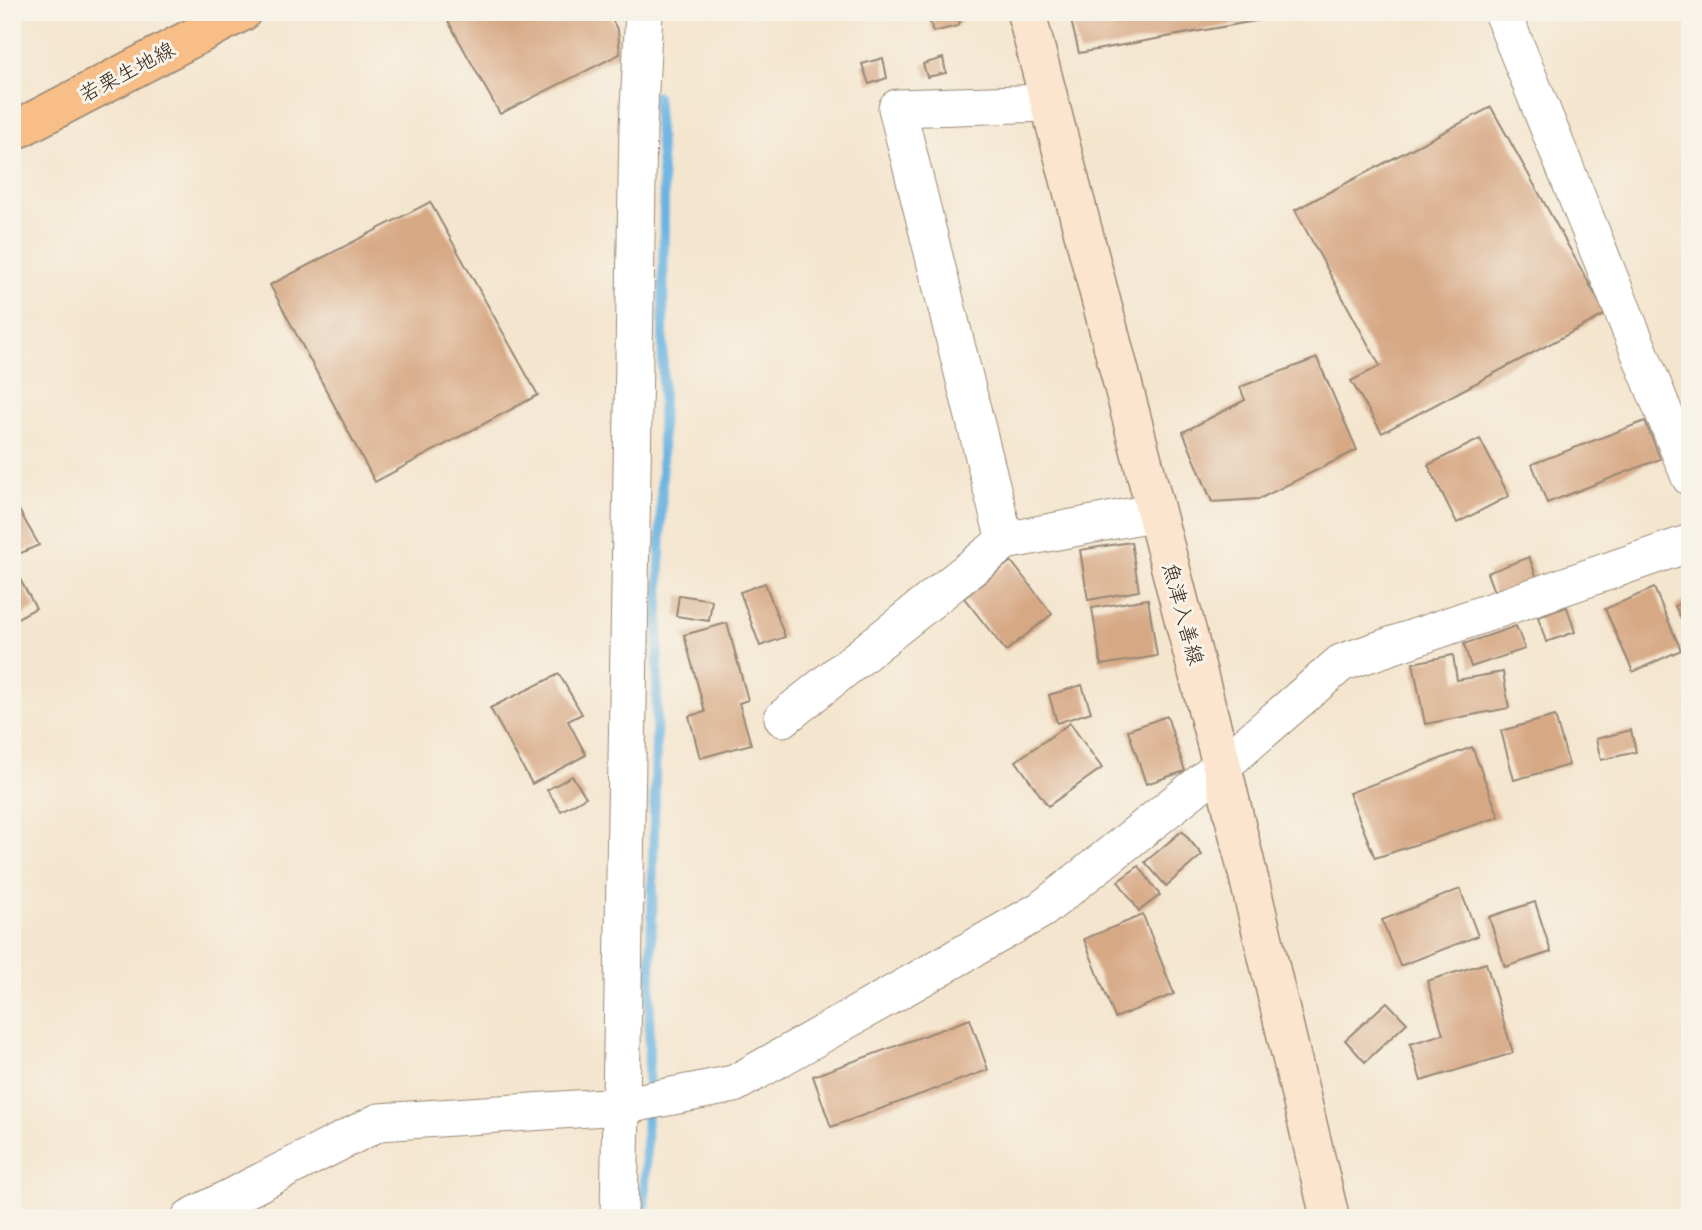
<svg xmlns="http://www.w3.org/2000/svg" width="1702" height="1230" font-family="Kalam,'Klee One',sans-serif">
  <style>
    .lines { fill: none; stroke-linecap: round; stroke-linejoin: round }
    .stream { stroke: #69b3e1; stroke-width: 10 }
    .building { fill: #d7a884 }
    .street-casing { stroke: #988876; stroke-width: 39 }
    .secondary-casing { stroke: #988876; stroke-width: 41 }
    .primary-casing { stroke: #988876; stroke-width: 41 }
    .street { stroke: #fff; stroke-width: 37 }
    .secondary { stroke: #fce5cf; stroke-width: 38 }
    .primary { stroke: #f7be87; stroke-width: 38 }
    .labels { text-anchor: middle; stroke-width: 6; stroke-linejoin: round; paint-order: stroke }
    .street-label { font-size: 21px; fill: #3b2a1e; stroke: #f7f3e8 }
  </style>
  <rect width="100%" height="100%" fill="#f7f3e8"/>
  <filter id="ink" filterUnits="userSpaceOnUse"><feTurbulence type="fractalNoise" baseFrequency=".0143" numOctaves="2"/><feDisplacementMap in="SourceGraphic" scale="14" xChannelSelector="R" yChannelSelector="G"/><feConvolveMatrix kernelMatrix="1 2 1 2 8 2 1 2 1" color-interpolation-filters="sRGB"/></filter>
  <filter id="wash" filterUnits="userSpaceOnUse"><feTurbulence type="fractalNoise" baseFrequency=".00686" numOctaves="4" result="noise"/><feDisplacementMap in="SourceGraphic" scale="28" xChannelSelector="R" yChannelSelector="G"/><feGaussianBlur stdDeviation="1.57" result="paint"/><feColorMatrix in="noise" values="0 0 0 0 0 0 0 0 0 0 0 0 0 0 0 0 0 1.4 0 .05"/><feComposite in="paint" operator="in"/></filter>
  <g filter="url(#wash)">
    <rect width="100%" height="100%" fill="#f4e5ce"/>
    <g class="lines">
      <g class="stream">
        <path d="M648 1092 662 473 664 197 656 96"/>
        <path d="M644 1218 647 1107"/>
      </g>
    </g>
    <g id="blocks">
      <g class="building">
        <path d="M443 12H608L618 31 620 54 500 114Z"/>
        <path d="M927 12H964L958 26 933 32Z"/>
        <path d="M1069 12H1293V14L1079 53Z"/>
        <path d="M883 58 887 78 869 84 862 64Z"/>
        <path d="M943 58 946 73 927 77 923 64Z"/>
        <path d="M1491 107 1606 314 1382 433 1351 381 1380 366 1295 210Z"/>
        <path d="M430 202 538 395 375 482 270 285Z"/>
        <path d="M1317 358 1357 450 1259 499 1212 502 1183 432 1245 400 1240 387Z"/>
        <path d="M1645 421 1660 459 1547 503 1532 464Z"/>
        <path d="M1480 439 1509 496 1457 523 1428 465Z"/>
        <path d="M12 498 39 545 12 557Z"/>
        <path d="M1131 542 1139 591 1088 600 1080 550Z"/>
        <path d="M1529 557 1537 578 1495 594 1487 573Z"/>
        <path d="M1011 561 1052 614 1006 651 964 598Z"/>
        <path d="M12 565 36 608 12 621Z"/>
        <path d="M765 583 785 637 760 646 740 592Z"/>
        <path d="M1654 588 1681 650 1633 672 1605 609Z"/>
        <path d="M679 595 712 600 709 621 676 616Z"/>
        <path d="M1148 599 1157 656 1101 665 1092 608Z"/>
        <path d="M1690 599V637L1675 606Z"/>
        <path d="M1567 607 1575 632 1546 642 1538 617Z"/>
        <path d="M727 623 748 700 739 703 751 744 700 758 689 716 705 712 684 635Z"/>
        <path d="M1516 626 1525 649 1471 667 1464 644Z"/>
        <path d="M1453 655 1457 680 1503 672 1509 708 1425 724 1413 663Z"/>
        <path d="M559 674 582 714 568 721 586 755 532 784 490 708Z"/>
        <path d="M1082 685 1091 712 1057 723 1049 695Z"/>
        <path d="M1167 716 1185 771 1146 784 1128 730Z"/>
        <path d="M1555 716 1569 765 1514 780 1501 731Z"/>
        <path d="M1070 723 1102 768 1048 806 1016 761Z"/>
        <path d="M1631 730 1636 752 1601 760 1596 739Z"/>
        <path d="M1472 747 1499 817 1375 858 1349 793Z"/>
        <path d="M572 776 586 797 561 811 547 790Z"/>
        <path d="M1182 831 1202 855 1166 886 1145 862Z"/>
        <path d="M1139 866 1160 895 1139 911 1118 881Z"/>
        <path d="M1460 889 1478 936 1400 966 1382 920Z"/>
        <path d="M1535 902 1551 952 1505 967 1489 917Z"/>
        <path d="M1143 915 1174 994 1115 1018 1084 939Z"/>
        <path d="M1486 963 1513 1053 1421 1081 1410 1044 1443 1034 1427 981Z"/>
        <path d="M1387 1002 1407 1023 1365 1062 1345 1040Z"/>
        <path d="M970 1019 988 1070 831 1127 813 1076Z"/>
      </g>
    </g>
  </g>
  <g filter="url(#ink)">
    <use href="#blocks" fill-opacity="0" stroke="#988876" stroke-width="2"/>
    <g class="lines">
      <g class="street-casing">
        <g id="street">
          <path d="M1502 12 1690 477"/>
          <path d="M1049 103 897 108 1005 541 1156 512"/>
          <path d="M783 718 1005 541"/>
          <path d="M190 1218 379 1122 621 1106 734 1084 1041 910 1222 766 1341 663 1690 543"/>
          <path d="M619 1218 638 127 644 12"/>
        </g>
      </g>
      <g class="secondary-casing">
        <path id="secondary" d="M1026 12 1222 766 1330 1218"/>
      </g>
      <g class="primary-casing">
        <path id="primary" d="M12 132 242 12"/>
      </g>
      <use href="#street" class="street"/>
      <use href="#secondary" class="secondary"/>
      <use href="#primary" class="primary"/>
    </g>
  </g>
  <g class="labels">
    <g class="street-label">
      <text transform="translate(127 72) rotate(-28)" y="7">若栗生地線</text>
      <text transform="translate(1183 614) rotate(75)" y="7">魚津入善線</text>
    </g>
  </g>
  <rect width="1702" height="1230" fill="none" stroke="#f7f3e8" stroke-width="42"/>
</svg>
